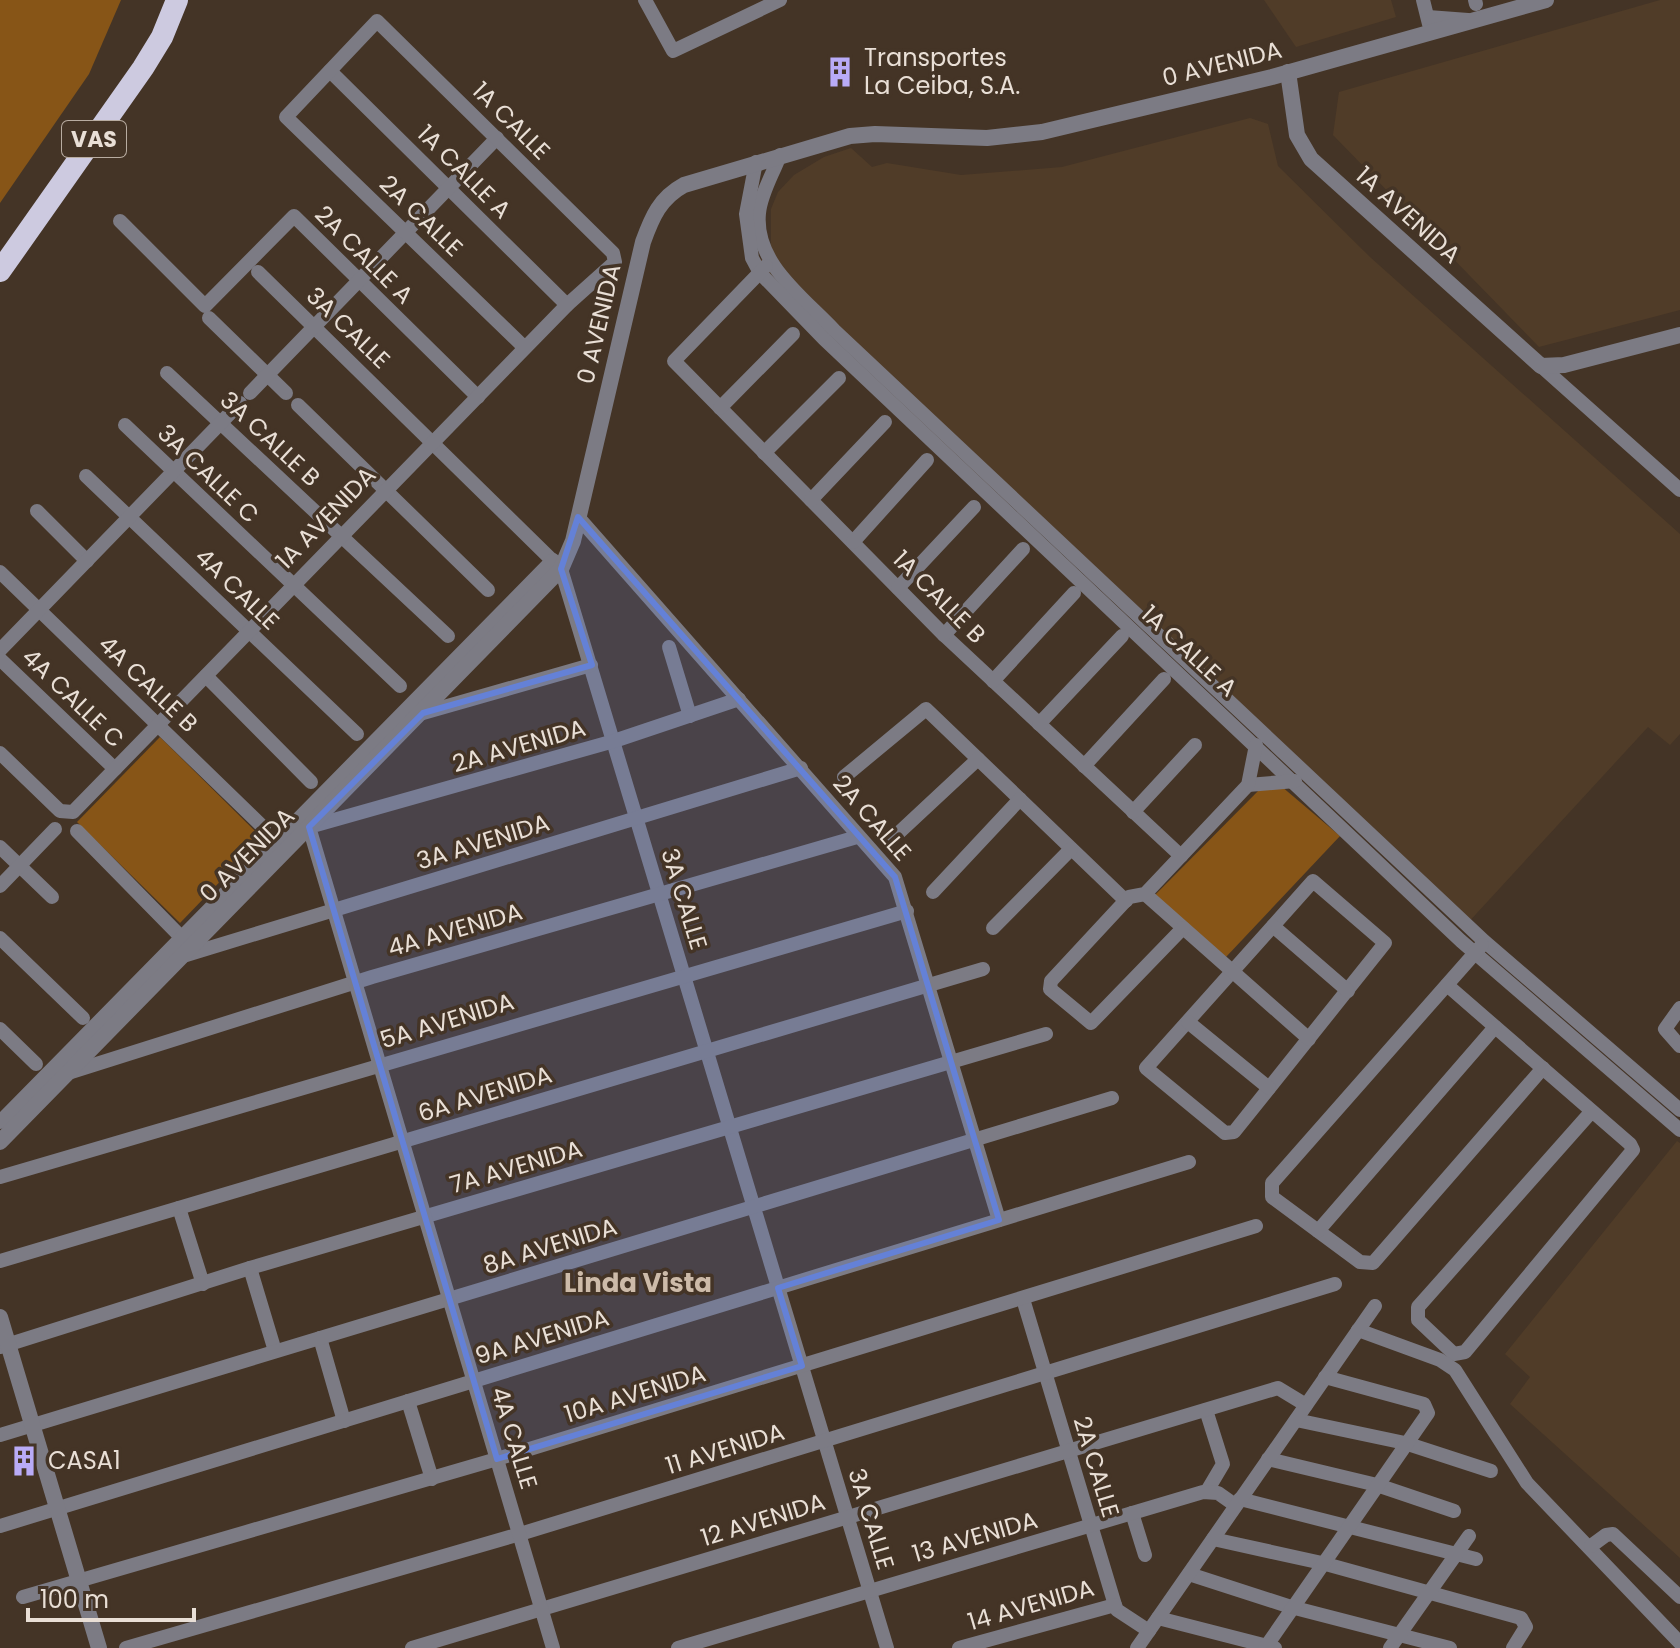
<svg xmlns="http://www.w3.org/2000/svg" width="1680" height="1648" font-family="Poppins,sans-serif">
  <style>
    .built { fill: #503c28 }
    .green { fill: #875517 }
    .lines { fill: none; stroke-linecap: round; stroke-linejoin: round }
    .minor { stroke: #7c7b84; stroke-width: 14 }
    .tertiary { stroke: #7c7b84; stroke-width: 16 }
    .trunk { stroke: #cdcae0; stroke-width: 22 }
    .marked { fill: #6481d7; fill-opacity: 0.2; stroke: #6481d7; stroke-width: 6; stroke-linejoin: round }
    .labels { text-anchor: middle; stroke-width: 7; stroke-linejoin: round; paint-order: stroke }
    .shield { fill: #443426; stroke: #b8aca1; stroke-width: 2 }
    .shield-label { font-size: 22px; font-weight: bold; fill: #e9dfd6 }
    .poi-label { font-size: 24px; fill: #e9dfd6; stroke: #443426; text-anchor: start }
    .street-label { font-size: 24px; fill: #e9dfd6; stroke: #443426 }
    .neighbourhood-label { font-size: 26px; font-weight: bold; fill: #cdbba9; stroke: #443426 }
  </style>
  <rect width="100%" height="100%" fill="#443426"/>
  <g class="built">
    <path d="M1264 0H1391L1396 17 1296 47Z"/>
    <path d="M1660 0H1680V310L1539 347 1333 135 1339 92Z"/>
    <path d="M1250 118 1268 124 1278 166 1370 257 1680 534V734L1670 745 1648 727 1465 926 754 268 771 248V209L778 192 794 175 824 157 851 148 872 167 887 163 961 175 1062 167Z"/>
    <path d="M1677 1141 1680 1143V1558L1510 1404 1530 1377 1505 1354Z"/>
  </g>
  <g class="green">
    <path d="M0 0H121L89 74 0 203Z"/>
    <path d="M160 737 262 838 180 923 77 822Z"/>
    <path d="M1264 785 1281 786 1340 836 1226 957 1154 896Z"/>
  </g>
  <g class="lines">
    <g class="minor">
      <path d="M645 0 673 51 780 0"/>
      <path d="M1423 0 1429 24"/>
      <path d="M1475 0 1476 4"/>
      <path d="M1428 17 1468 20"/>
      <path d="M330 71 567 305"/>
      <path d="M780 155C773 174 761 193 759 213 754 263 803 297 834 330L1484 941 1680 1110"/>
      <path d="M756 162 746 214 752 258 760 273 824 339 1461 941 1680 1130"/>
      <path d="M120 221 205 306 294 216 478 397"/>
      <path d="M766 266 674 361 944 635 1181 856"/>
      <path d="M258 272 561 569 887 1648"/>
      <path d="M209 318 286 393"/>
      <path d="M1541 366 1680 490"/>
      <path d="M167 373 448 636"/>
      <path d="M250 393 497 138"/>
      <path d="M298 405 488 590"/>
      <path d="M720 408 793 334"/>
      <path d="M125 425 400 686"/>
      <path d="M764 453 839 378"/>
      <path d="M86 476 357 734"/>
      <path d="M811 500 885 422"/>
      <path d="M37 511 87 561"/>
      <path d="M578 517 895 877 999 1220"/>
      <path d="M853 542 927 460"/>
      <path d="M0 572 264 828"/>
      <path d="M898 588 974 507"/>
      <path d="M944 635 1023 549"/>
      <path d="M669 647 690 716"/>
      <path d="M0 650 240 403"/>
      <path d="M0 659 115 769"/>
      <path d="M206 676 311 782"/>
      <path d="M993 681 1074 593"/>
      <path d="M423 713 591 665"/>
      <path d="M1039 724 1122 636"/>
      <path d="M0 753 60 811 73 812 567 305 615 262 613 253 377 21 286 117 525 348"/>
      <path d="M1084 766 1164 679"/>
      <path d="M844 777 926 709 1126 901"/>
      <path d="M1248 785 1295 781"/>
      <path d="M1133 812 1195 745"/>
      <path d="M77 831 181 937"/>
      <path d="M891 840 978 759"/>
      <path d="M0 847 52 897"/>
      <path d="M1313 881 1385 943 1234 1132 1225 1133 1146 1068Z"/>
      <path d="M0 886 55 829"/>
      <path d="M933 892 1020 799"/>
      <path d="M1145 894 1309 1039"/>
      <path d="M1273 926 1348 991"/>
      <path d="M993 928 1071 849"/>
      <path d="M1183 928 1091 1023 1050 989 1051 981 1129 897 1145 894 1248 785 1256 745"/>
      <path d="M0 938 83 1018"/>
      <path d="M1482 945 1272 1183V1197L1360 1262 1373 1263 1543 1068"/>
      <path d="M183 956 801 768"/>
      <path d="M1447 985 1630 1144 1633 1150 1465 1352 1454 1354 1418 1320V1307L1592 1111"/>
      <path d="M1680 1008 1665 1029 1680 1046"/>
      <path d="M1188 1022 1269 1088"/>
      <path d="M0 1029 36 1064"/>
      <path d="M68 1073 372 977 857 837"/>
      <path d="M0 1122 553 560"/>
      <path d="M0 1177 907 911"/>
      <path d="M179 1208 203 1284"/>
      <path d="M1318 1231 1495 1027"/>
      <path d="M0 1261 983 969"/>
      <path d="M250 1268 275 1351"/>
      <path d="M1023 1299 1115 1605 1117 1610 1149 1631"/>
      <path d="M1358 1330 1440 1360 1455 1370 1527 1483 1680 1643"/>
      <path d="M320 1338 344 1421"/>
      <path d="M0 1347 250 1268 1046 1034"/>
      <path d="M408 1401 432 1479"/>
      <path d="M1206 1410 1223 1464 1207 1491"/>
      <path d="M1296 1420 1405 1443 1491 1471"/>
      <path d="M0 1435 1112 1098"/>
      <path d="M1268 1459 1377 1485 1454 1511"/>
      <path d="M1240 1499 1476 1559"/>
      <path d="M1132 1513 1145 1555"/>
      <path d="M0 1526 1189 1162"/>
      <path d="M1213 1539 1322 1563 1521 1618 1526 1627 1513 1648"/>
      <path d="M1591 1546 1606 1535 1613 1534 1680 1597"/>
      <path d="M1189 1574 1291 1607 1450 1648"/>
      <path d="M23 1597 497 1459 1256 1226"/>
      <path d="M1158 1618 1275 1648"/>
      <path d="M126 1648 520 1534 1335 1284"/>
      <path d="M412 1648 1278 1388 1306 1405"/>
      <path d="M553 1648 309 827 614 741 739 699"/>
      <path d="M678 1648 1203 1492 1218 1493 1235 1505"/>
      <path d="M959 1648 1115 1605"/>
      <path d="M1137 1648 1375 1306"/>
      <path d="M1265 1648 1428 1413 1424 1404 1325 1377"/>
      <path d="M1390 1648 1469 1536"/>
    </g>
    <g class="tertiary">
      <path d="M1288 72 1297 135 1311 159 1541 366 1564 365 1680 335"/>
      <path d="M0 1142 561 569 573 541 643 242C652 217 660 198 684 185L850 136 875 134 987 138 1042 132 1272 77 1546 0"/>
      <path d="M0 1317 99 1648"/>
    </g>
    <path class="trunk" d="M0 271 143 68 162 37 177 0"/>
  </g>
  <path class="marked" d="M578 517 895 877 999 1220 778 1288 802 1366 497 1459 309 827 423 713 592 665 561 569Z"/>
  <defs>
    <g id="building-bare" transform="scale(2.4)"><path d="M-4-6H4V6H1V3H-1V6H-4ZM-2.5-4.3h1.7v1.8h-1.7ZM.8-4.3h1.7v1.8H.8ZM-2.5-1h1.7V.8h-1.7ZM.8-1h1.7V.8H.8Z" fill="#b9abf7" stroke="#443426" stroke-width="2.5" paint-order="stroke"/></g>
  </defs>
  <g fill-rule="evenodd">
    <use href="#building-bare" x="840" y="72"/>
    <use href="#building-bare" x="24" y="1461"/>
  </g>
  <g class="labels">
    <rect class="shield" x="62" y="121" width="64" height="36" rx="6"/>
    <g class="shield-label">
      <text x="94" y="147">VAS</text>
    </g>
    <g class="poi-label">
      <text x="864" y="66">Transportes<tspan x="864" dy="28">La Ceiba, S.A.</tspan></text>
      <text x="48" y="1469">CASA1</text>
    </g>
    <g class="street-label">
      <text transform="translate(1222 64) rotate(-14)" y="8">0 AVENIDA</text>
      <text transform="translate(511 121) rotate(45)" y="8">1A CALLE</text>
      <text transform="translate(464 172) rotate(45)" y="8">1A CALLE A</text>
      <text transform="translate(1408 215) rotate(42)" y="8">1A AVENIDA</text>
      <text transform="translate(421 216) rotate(44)" y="8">2A CALLE</text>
      <text transform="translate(364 255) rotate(45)" y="8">2A CALLE A</text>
      <text transform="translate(599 324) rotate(-77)" y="8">0 AVENIDA</text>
      <text transform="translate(348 328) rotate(44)" y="8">3A CALLE</text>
      <text transform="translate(270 439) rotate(43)" y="8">3A CALLE B</text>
      <text transform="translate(208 474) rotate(44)" y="8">3A CALLE C</text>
      <text transform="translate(326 518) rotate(-46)" y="8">1A AVENIDA</text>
      <text transform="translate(237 589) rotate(44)" y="8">4A CALLE</text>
      <text transform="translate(939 597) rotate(45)" y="8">1A CALLE B</text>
      <text transform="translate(1189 651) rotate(43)" y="8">1A CALLE A</text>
      <text transform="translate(148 684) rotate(44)" y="8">4A CALLE B</text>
      <text transform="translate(73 698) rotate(44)" y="8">4A CALLE C</text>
      <text transform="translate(519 746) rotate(-16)" y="8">2A AVENIDA</text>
      <text transform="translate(872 818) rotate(49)" y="8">2A CALLE</text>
      <text transform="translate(483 842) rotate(-17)" y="8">3A AVENIDA</text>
      <text transform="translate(247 855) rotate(-45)" y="8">0 AVENIDA</text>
      <text transform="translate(684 899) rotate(73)" y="8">3A CALLE</text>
      <text transform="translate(455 930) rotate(-16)" y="8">4A AVENIDA</text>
      <text transform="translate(447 1021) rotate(-17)" y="8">5A AVENIDA</text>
      <text transform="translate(485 1094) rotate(-17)" y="8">6A AVENIDA</text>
      <text transform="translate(516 1167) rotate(-16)" y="8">7A AVENIDA</text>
      <text transform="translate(550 1246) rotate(-17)" y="8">8A AVENIDA</text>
      <text transform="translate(542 1337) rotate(-17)" y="8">9A AVENIDA</text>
      <text transform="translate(635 1394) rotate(-17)" y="8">10A AVENIDA</text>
      <text transform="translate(514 1438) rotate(73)" y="8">4A CALLE</text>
      <text transform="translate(725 1449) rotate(-17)" y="8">11 AVENIDA</text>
      <text transform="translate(1096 1467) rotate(73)" y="8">2A CALLE</text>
      <text transform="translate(871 1519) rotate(73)" y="8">3A CALLE</text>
      <text transform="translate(763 1520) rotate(-17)" y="8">12 AVENIDA</text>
      <text transform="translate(975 1537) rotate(-16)" y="8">13 AVENIDA</text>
      <text transform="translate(1031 1605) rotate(-16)" y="8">14 AVENIDA</text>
    </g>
    <g class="neighbourhood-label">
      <text x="638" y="1292">Linda Vista</text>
    </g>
  </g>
  <path d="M28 1608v12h166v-12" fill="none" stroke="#e9dfd6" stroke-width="4"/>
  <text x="40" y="1608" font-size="24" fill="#e9dfd6" stroke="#443426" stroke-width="6" paint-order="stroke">100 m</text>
</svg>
